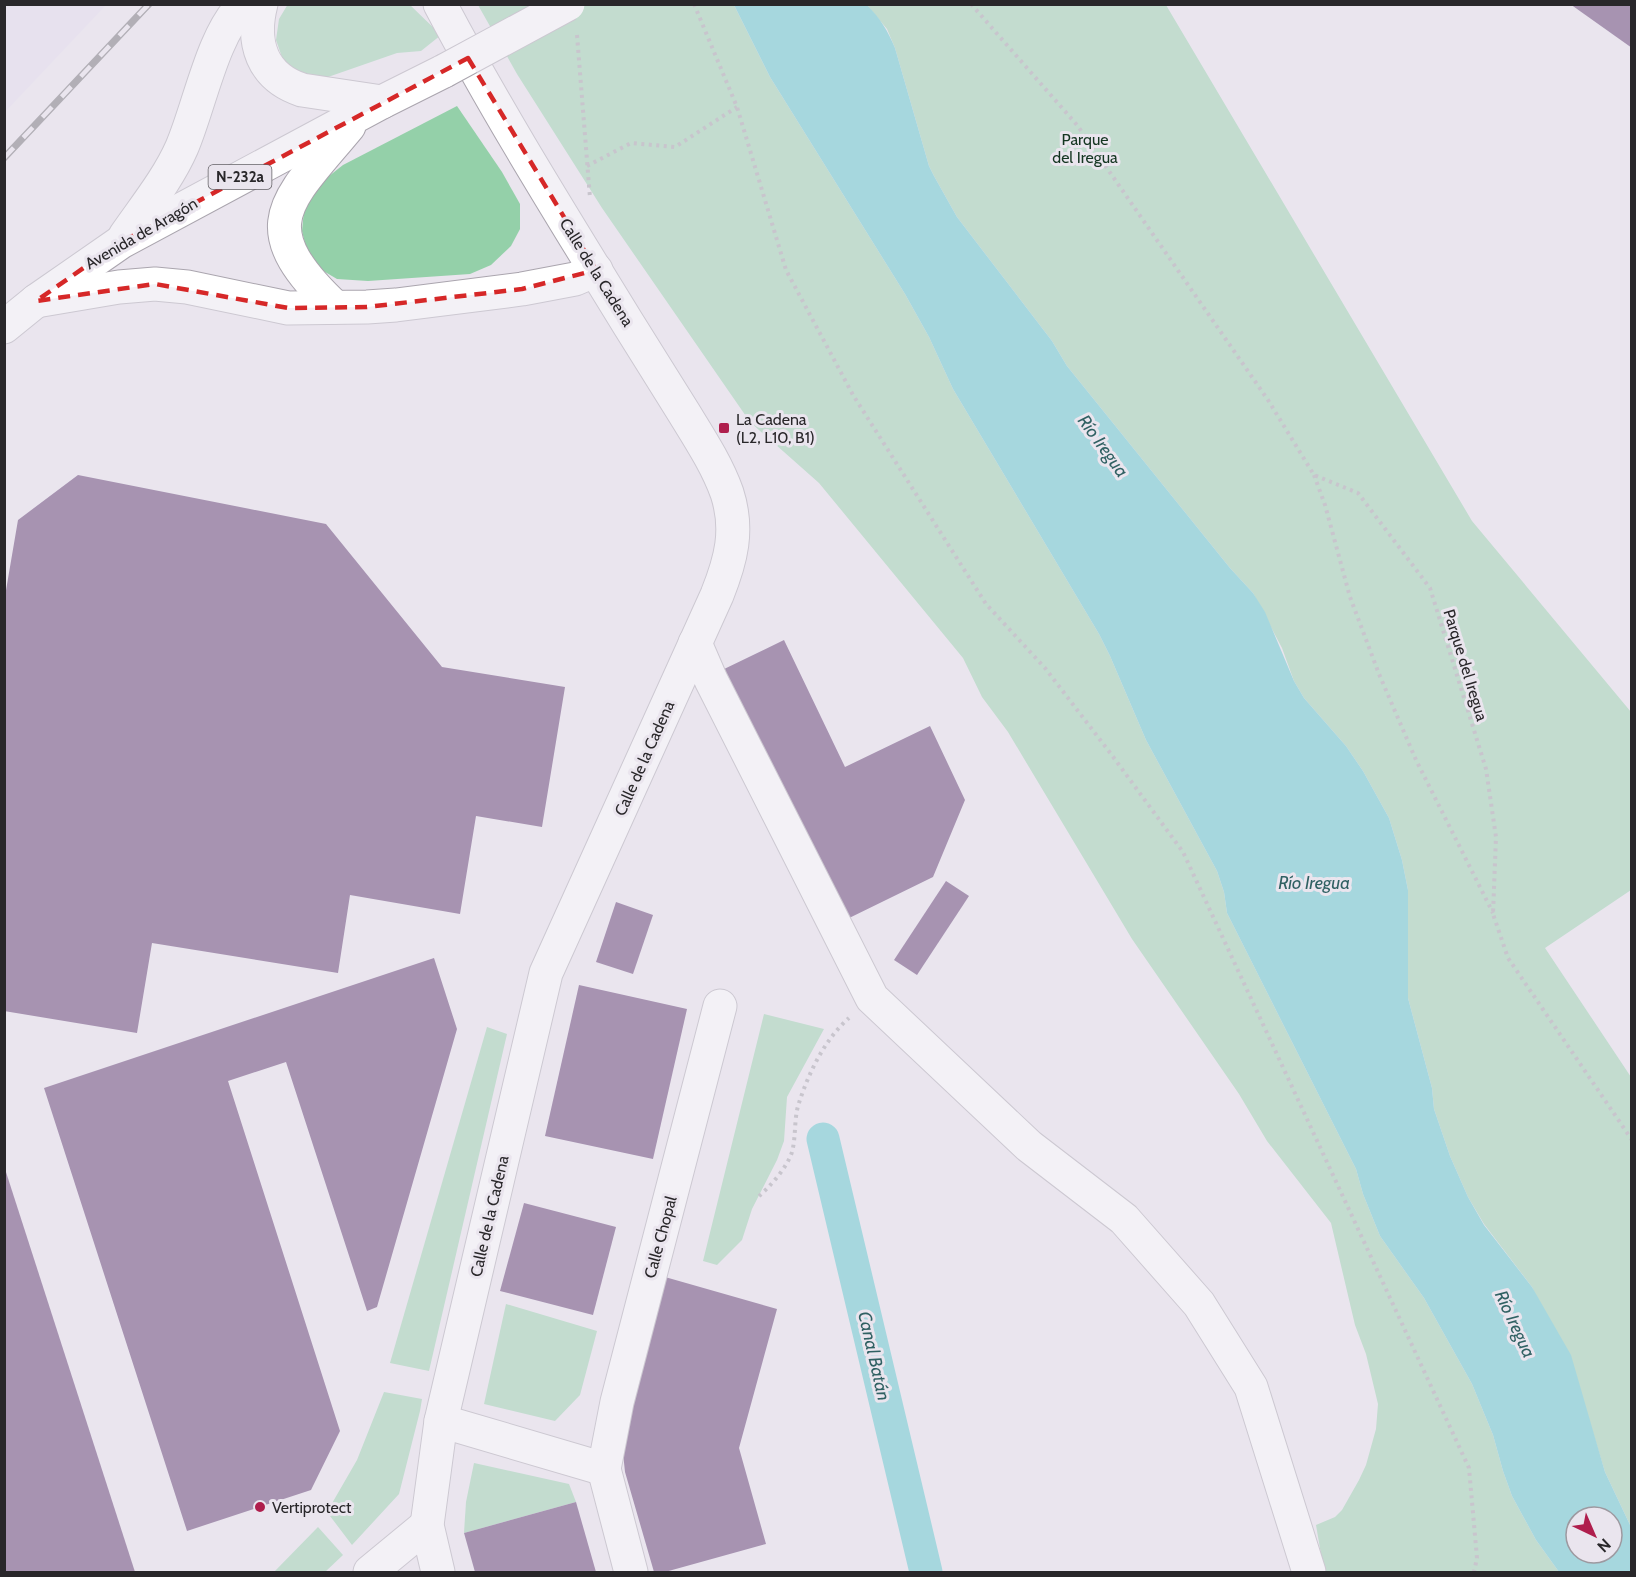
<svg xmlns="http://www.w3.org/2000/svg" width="1636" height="1577" font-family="Cabin,sans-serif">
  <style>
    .built { fill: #e5dced }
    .green { fill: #94d0a9 }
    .water { fill: #55c6cb; fill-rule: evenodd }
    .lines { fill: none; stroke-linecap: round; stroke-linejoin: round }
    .canal { stroke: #55c6cb; stroke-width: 33 }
    .building { fill: #572f67 }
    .minor-casing { stroke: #aaa5ae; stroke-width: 35 }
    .major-casing { stroke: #aaa5ae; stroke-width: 35 }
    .path { stroke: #a19da4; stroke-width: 4; stroke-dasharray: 3 4.5; stroke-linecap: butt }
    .minor { stroke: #fff; stroke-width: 33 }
    .major { stroke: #fff; stroke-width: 33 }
    .rail-casing { stroke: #706d72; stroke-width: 7 }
    .rail { stroke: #eae5ee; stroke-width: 4.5; stroke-dasharray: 14; stroke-linecap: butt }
    .major-bridge-casing { stroke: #aaa5ae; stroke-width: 35; stroke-linecap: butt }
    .major-bridge { stroke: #fff; stroke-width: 33 }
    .marked { fill: none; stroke: #d62828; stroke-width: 4.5; stroke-dasharray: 12 8; stroke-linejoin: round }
    .poi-dot { fill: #af1e4d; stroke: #eae5ee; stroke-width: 2 }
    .labels { text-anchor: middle; stroke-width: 6; stroke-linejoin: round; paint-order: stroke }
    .shield { fill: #eae5ee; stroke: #636065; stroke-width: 1.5 }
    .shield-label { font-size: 15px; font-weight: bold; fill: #29272a }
    .park-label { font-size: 16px; fill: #153622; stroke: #eae5ee }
    .street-label { font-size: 16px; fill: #29272a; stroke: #eae5ee }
    .poi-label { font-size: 16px; fill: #29272a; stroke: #eae5ee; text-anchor: start }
    .water-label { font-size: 18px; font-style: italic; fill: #306163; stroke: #eae5ee }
  </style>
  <rect width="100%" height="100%" fill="#eae5ee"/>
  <path class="built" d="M5 4 106 5 5 112 4 5Z"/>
  <g class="green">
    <path d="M288 4 410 5 441 35 421 51 397 53 328 77 313 78 297 71 283 60 276 40 279 19Z"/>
    <path d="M478 5H734L770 77 905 294 929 337 953 389 1099 634 1110 656 1146 740 1217 871 1224 892 1227 913 1356 1169 1363 1194 1380 1236 1424 1298 1472 1384 1493 1435 1503 1471 1512 1496 1536 1540 1559 1572H1324L1316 1525 1335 1517 1342 1510 1359 1480 1366 1465 1376 1429 1378 1404 1366 1354 1355 1325 1331 1223 1267 1141 1239 1094 1132 939 1008 732 982 697 963 658 819 483 750 422 602 208 517 74Z"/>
    <path d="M867 5H1166L1472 521 1631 712V890L1545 948 1631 1077V1527L1605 1472 1583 1400 1532 1287 1484 1224 1468 1197 1450 1156 1434 1109 1432 1088 1408 998V890L1402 860 1389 818 1363 771 1346 746 1304 698 1294 681 1282 648 1253 593 1230 568 1067 366 1052 341 957 217 934 176 929 166 895 48 887 29Z"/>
    <path d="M457 106 502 172 520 204V229L511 246 491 265 470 274 368 281 337 279 320 269 306 248 302 231 304 210 319 184 343 165Z"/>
    <path d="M764 1014 824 1029 787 1097 784 1141 777 1160 752 1209 742 1240 717 1265 703 1261Z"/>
    <path d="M487 1027 507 1034 429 1371 390 1363Z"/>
    <path d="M506 1304 597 1331 580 1395 555 1421 484 1404Z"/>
    <path d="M384 1392 422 1399 420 1411 399 1494 352 1545 327 1512 357 1460Z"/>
    <path d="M474 1463 569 1484 576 1502 464 1533 466 1502Z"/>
    <path d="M318 1527 343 1555 325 1572H274Z"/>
  </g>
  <path class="water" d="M734 5H867C880 18 888 31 895 48L929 166 934 176 957 217 1052 341 1067 366 1230 568 1253 593 1265 612 1294 681 1304 698 1346 746 1363 771 1389 818 1402 860 1408 890V998L1432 1088 1434 1109 1450 1156 1468 1197 1484 1225 1532 1287 1571 1355 1605 1472 1631 1527V1572H1559L1536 1540 1512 1496 1503 1471 1493 1435 1472 1384 1424 1298 1380 1236 1363 1194 1356 1169 1227 913 1224 892 1217 871 1146 740 1110 656 1099 634 953 389 929 337 905 294 770 77ZM1576 1517H1612V1553H1576Z"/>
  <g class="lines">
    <path class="canal" d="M823 1139 926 1572"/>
  </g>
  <g class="building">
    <path d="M1570 4H1632V48Z"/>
    <path d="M78 475 326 524 442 667 565 687 542 827 476 816 460 914 350 895 338 973 152 943 137 1033 4 1011V602L18 520Z"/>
    <path d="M784 640 845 767 930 726 965 800 933 877 841 922 720 671Z"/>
    <path d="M946 881 969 896 917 975 894 960Z"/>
    <path d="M616 902 653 915 633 974 596 962Z"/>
    <path d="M434 958 457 1029 377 1307 367 1311 286 1062 228 1081 340 1431 311 1490 187 1531 44 1088Z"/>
    <path d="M579 985 687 1009 653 1159 545 1136Z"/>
    <path d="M5 1169 135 1572H4Z"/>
    <path d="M524 1203 616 1227 593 1315 500 1291Z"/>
    <path d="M665 1277 777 1309 739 1448 766 1544 665 1572H654L625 1472 623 1453 627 1417Z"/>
    <path d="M576 1502 596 1572H475L464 1533Z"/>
  </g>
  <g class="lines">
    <g class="minor-casing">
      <g id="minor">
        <path d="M695 643 711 680 872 998 1029 1146 1124 1219 1199 1304 1251 1387 1309 1572"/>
        <path d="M441 1421 604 1469"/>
        <path d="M370 1572 427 1525"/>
        <path d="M438 1572 427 1525 441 1421 546 973 717 595C731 560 739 530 727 493 717 465 700 439 684 413 666 384 647 354 629 325 564 219 498 114 440 4"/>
        <path d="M631 1572 604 1469 617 1402 720 1006"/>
      </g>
    </g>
    <g class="major-casing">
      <g id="major">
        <path d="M261 4C251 43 262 77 302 90L382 102"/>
        <path d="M125 236C145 207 168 179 182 147 200 105 212 35 244 4"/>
        <path d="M36 301 119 287 155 284 187 287 288 308 367 307 396 305 522 289 575 279 596 270"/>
        <path d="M335 307C248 225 287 201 349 126"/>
        <path d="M4 327 36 301 121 242 382 102 444 71"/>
      </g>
    </g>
    <g class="path">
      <path d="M694 4 737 107 786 270 853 395 986 604 1045 668 1111 754 1183 852 1469 1468 1477 1558 1474 1572"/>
      <path d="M971 4 1077 125 1268 400 1314 475 1358 493 1430 588 1486 769 1496 837 1493 914 1508 958 1632 1140"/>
      <path d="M577 35 590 198"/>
      <path d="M587 166 631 143 675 147 737 107"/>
      <path d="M1314 475 1325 505 1350 597 1379 674 1416 760 1493 913"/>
      <path d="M759 1196C770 1187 788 1166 792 1152 796 1137 794 1121 798 1106 808 1074 824 1040 849 1018"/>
    </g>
    <use href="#minor" class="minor"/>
    <use href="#major" class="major"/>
    <g class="rail-casing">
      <path id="rail" d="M4 158 149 4"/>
    </g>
    <use href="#rail" class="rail"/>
    <g class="major-bridge-casing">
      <path id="major-bridge" d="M444 71 568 4"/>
    </g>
    <use href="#major-bridge" class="major-bridge"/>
  </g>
  <path d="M0 0H1636V1577H0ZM468 58 596 270 522 289 367 307 288 308 155 284 36 301 121 242Z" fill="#eae5ee" fill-opacity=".55" fill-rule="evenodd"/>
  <path class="marked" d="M468 58 596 270 522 289 367 307 288 308 155 284 36 301 121 242Z"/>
  <g class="poi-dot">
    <rect x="718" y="422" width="12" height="12" rx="3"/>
    <circle cx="260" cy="1507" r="6"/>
  </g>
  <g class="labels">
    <rect class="shield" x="208.5" y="165" width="63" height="24" rx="4.5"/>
    <g class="shield-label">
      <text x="240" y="182">N-232a</text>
    </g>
    <g class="park-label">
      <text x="1085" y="145">Parque<tspan x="1085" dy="18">del Iregua</tspan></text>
    </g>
    <g class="street-label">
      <text transform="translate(141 233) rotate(-30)" y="6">Avenida de Aragón</text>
      <text transform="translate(597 272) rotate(58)" y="6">Calle de la Cadena</text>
      <text transform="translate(1466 665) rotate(73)" y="6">Parque del Iregua</text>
      <text transform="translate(644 758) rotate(-66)" y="6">Calle de la Cadena</text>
      <text transform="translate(489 1216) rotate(-77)" y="6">Calle de la Cadena</text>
      <text transform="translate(660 1237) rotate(-75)" y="6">Calle Chopal</text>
    </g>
    <g class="poi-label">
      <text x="736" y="425">La Cadena<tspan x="736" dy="18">(L2, L10, B1)</tspan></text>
      <text x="272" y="1513">Vertiprotect</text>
    </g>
    <g class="water-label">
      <text transform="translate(1103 446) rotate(54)" y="6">Río Iregua</text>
      <text x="1314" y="889">Río Iregua</text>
      <text transform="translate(1515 1324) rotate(65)" y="6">Río Iregua</text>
      <text transform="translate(874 1356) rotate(77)" y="6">Canal Batán</text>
    </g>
  </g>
  <rect width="1636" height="1577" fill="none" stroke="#29272a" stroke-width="12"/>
  <g transform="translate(1594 1535) rotate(136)"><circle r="28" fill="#eae5ee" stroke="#9d99a0" stroke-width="1.5"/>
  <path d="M0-4.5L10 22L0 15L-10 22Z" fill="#af1e4d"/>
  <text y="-9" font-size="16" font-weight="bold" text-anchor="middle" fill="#29272a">N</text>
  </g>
</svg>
